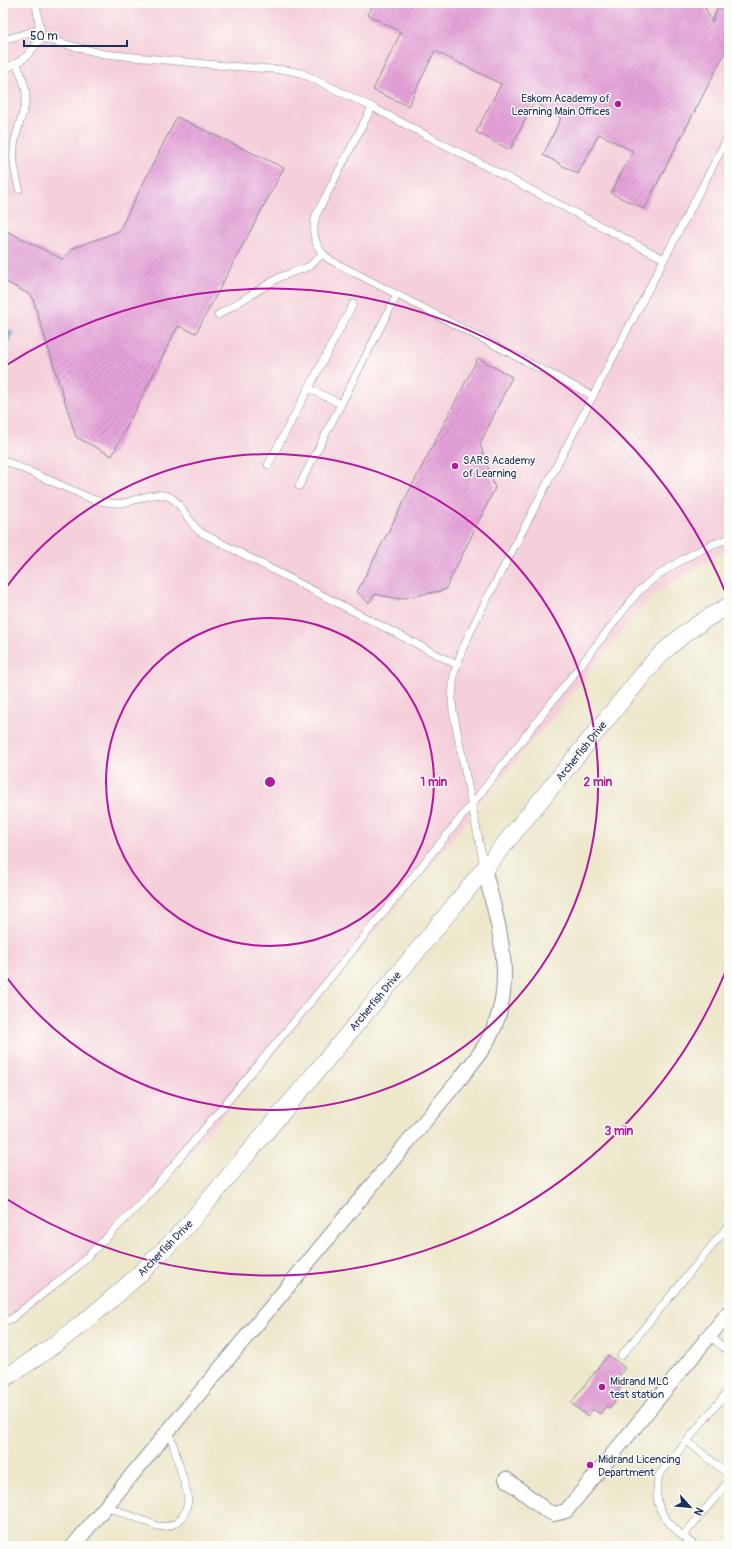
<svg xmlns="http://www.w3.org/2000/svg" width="732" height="1549" font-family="Pangolin,sans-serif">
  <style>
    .built { fill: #f5cfda }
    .water { fill: url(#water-waves); stroke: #4571a2 }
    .building { fill: url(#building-hatch) }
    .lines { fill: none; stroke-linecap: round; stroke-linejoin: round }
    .service-casing { stroke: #848b94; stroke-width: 8 }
    .minor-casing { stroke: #848b94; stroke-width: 16 }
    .tertiary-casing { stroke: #848b94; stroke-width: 18 }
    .service { stroke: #fff; stroke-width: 7 }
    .minor { stroke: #fff; stroke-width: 14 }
    .tertiary { stroke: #fff; stroke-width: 17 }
    .ring { fill: none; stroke: #b5179e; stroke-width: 2 }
    .poi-dot { fill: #b5179e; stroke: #fdfcf7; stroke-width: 1.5 }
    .labels { text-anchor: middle; stroke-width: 3; stroke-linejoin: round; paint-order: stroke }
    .poi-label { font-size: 11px; fill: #1b2f5e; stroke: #fdfcf7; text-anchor: start }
    .street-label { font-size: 11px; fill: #1b2f5e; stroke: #fdfcf7 }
    .centre { fill: #b5179e; stroke: #fdfcf7; stroke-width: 2 }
    .ring-label { font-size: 12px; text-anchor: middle; font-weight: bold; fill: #b5179e; stroke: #fdfcf7; stroke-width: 3; stroke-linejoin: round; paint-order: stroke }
  </style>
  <defs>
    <pattern id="water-waves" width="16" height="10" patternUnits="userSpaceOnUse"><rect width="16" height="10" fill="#6fb3e5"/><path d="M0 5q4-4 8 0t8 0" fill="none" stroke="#5a92bd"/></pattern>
    <pattern id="building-hatch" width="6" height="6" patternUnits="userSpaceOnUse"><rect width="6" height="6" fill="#e6a3da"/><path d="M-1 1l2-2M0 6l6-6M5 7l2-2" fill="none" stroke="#ba85b4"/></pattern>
  </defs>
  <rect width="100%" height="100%" fill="#fdfcf7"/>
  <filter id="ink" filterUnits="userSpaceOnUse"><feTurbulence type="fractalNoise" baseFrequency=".025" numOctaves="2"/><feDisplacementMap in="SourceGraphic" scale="8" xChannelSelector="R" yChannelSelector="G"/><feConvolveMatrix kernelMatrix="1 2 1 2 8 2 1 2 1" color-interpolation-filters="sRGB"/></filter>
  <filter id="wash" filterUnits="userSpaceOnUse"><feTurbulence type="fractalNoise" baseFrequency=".012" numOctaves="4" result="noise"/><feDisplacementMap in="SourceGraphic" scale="16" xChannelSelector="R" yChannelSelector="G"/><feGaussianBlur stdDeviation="0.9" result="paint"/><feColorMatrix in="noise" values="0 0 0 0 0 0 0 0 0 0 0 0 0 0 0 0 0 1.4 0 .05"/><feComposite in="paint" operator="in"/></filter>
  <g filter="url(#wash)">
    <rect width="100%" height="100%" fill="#ede7cb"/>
    <path class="built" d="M3 3H729V551L722 552 652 596 487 796 482 798 470 813 469 818 202 1141 91 1258 3 1328Z"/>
    <path class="water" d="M3 328 13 332 3 352Z"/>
    <g id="blocks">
      <g class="building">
        <path d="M374 3H703L712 22 718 7 729 13V45L644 209 611 193 633 151 599 134 578 174 543 155 561 118 534 102 510 150 476 132 501 84 435 51 408 106 373 90 401 32 368 15Z"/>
        <path d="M177 117 284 168 196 333 178 326 112 456 76 437 32 296 3 280V229L62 259 71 249 119 231Z"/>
        <path d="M478 358 512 377 480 444 495 488 445 590 399 599 375 594 369 603 357 592Z"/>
        <path d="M608 1355 625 1368 618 1378 624 1383 618 1391 621 1394 609 1408 606 1406 600 1414 593 1409 587 1416 571 1403Z"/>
      </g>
    </g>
  </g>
  <g filter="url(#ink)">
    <use href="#blocks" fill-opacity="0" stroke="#848b94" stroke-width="1"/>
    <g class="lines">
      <g class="service-casing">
        <g id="service">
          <path d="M41 38 104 54 227 66 286 70 301 73 372 107 664 259"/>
          <path d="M3 40 41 29"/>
          <path d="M17 64C20 73 25 83 26 93 27 111 15 129 14 147 12 161 16 175 19 189"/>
          <path d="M3 69C23 62 29 55 41 38L36 3"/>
          <path d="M372 107 316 215C311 233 315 249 330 260L593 396"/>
          <path d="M218 315 280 277 310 266 322 254"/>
          <path d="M308 388 341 404"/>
          <path d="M3 460 92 499C102 502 111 504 122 503 137 501 159 488 173 499 184 508 189 523 200 532L457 665"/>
          <path d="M268 465 353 304"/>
          <path d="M299 486 397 295"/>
          <path d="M484 866 453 711 452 698 454 674 462 650 476 620 729 135"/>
          <path d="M3 1322 11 1319 77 1267 145 1199 309 1004 472 804 638 592C657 573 703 545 729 539"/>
          <path d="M709 1335 729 1352"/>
          <path d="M621 1356 729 1225"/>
          <path d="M687 1441 729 1475"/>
          <path d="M106 1506 157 1526C177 1529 188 1516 188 1496L169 1430"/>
          <path d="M683 1536 729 1481"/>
          <path d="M695 1546C669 1524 650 1512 659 1475L729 1390"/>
        </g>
      </g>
      <g class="minor-casing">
        <g id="minor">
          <path d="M506 1479 547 1511 554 1514 566 1511 729 1312"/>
          <path d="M73 1546 459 1080C469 1067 480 1055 488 1040 519 985 498 925 484 868"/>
        </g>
      </g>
      <g class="tertiary-casing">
        <path id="tertiary" d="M3 1379C75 1335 137 1281 193 1219L409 961 655 660C677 638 701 620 729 606"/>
      </g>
      <use href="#service" class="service"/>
      <use href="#minor" class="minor"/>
      <use href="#tertiary" class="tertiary"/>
    </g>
  </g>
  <g class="ring">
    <circle cx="270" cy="782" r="164"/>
    <path d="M5 589A328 328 0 1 1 5 975"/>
    <path d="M729 963A493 493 0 0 1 5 1198M5 366A493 493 0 0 1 729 601"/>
  </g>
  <g class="poi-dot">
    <circle cx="618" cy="104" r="4"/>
    <circle cx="455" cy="466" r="4"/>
    <circle cx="602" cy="1387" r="4"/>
    <circle cx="590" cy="1465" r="4"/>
  </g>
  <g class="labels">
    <g class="poi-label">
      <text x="610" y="102" text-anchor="end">Eskom Academy of<tspan x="610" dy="13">Learning Main Offices</tspan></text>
      <text x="463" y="464">SARS Academy<tspan x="463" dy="13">of Learning</tspan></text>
      <text x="610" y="1385">Midrand MLC<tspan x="610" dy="13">test station</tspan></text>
      <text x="598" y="1463">Midrand Licencing<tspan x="598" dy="13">Department</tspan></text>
    </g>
    <g class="street-label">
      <text transform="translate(581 751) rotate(-51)" y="4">Archerfish Drive</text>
      <text transform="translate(375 1001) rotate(-50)" y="4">Archerfish Drive</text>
      <text transform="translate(165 1248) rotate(-46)" y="4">Archerfish Drive</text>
    </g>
  </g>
  <circle cx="270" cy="782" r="6" class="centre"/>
  <g class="ring-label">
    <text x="434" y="786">1 min</text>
    <text x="598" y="786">2 min</text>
    <text x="619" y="1135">3 min</text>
  </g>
  <rect width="732" height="1549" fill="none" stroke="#fdfcf7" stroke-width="16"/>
  <g transform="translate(690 1507) rotate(117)" stroke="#fdfcf7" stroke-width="3" paint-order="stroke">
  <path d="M0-3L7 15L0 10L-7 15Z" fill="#1b2f5e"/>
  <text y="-6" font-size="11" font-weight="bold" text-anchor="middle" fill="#1b2f5e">N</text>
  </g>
  <path d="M24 40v6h103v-6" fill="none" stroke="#1b2f5e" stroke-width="2"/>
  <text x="30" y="40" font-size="12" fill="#1b2f5e" stroke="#fdfcf7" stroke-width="3" paint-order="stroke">50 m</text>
</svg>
